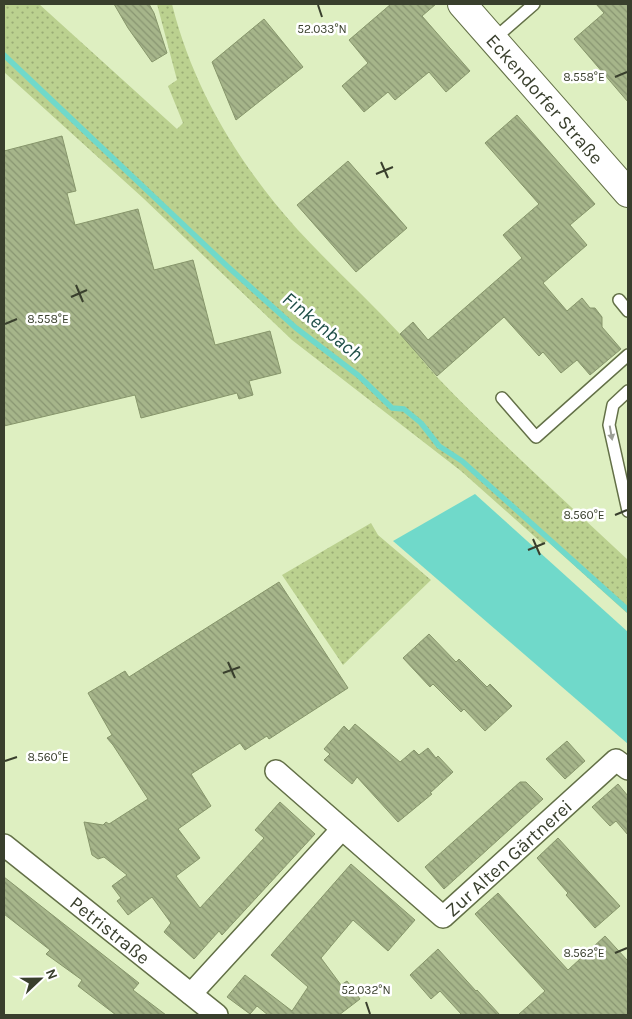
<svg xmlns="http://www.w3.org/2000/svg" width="632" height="1019" font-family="Karla,sans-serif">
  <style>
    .grass { fill: url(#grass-dots) }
    .water { fill: #70d9ca }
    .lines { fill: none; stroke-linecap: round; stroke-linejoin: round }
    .stream { stroke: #70d9ca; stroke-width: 5.5 }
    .building { fill: url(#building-back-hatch); stroke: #87966b }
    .service-casing { stroke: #637047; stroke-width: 14 }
    .minor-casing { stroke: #637047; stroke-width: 24 }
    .tertiary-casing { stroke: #637047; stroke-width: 30 }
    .service { stroke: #fff; stroke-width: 11 }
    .minor { stroke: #fff; stroke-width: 21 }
    .tertiary { stroke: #fff; stroke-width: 28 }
    .oneway { fill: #9c9f96 }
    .ticks { fill: none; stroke: #393f2d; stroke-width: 2 }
    .labels { text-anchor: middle; stroke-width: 5; stroke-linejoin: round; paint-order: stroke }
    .street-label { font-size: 19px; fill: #393f2d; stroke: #fff }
    .water-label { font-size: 20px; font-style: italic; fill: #215049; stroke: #fff }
    .ticks-label { font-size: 12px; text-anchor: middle; fill: #393f2d; stroke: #fff; stroke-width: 5; stroke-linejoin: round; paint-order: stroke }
  </style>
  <defs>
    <pattern id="grass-dots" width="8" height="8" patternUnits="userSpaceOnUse" patternTransform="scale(1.25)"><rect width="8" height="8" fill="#bbd18f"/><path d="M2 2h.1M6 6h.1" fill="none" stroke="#99ab75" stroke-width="1.8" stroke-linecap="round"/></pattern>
    <pattern id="building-back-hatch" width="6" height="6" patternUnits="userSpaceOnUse" patternTransform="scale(1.25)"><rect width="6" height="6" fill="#a6b58a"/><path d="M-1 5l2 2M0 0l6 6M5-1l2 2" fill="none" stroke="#889571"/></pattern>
  </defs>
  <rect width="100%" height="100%" fill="#deefc1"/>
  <g class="grass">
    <path d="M4 4H39L177 129 183 123 168 86 177 80 157 4H172C193 89 239 164 297 229 330 265 367 298 400 334 413 348 424 363 437 377 498 441 564 500 628 560V614L547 541 543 544 461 471 292 340 143 198 4 72Z"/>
    <path d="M371 523 378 535 431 580 343 665 282 575Z"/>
  </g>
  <path class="water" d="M475 494 628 632V744L393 541Z"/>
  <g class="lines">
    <path class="stream" d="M4 55 227 266 296 328 359 376 392 408 404 409 421 423 439 446 462 461 628 610"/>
  </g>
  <g class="building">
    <path d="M114 4H149L154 13 167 53 152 62 128 28Z"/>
    <path d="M391 4H436L422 16 470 71 446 92 429 72 395 100 388 92 364 112 342 86 368 63 349 40Z"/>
    <path d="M596 4H628V102L574 39 604 13Z"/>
    <path d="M264 19 303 67 236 120 212 62Z"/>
    <path d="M517 115 595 204 570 225 587 245 543 283 567 311 582 298 590 308H595L602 317V327L621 349 590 375 577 360 561 373 543 352 539 356 504 317 437 376 400 334 413 322 428 340 522 258 503 235 539 204 485 143Z"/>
    <path d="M62 136 76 191 67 193 75 225 138 209 154 270 193 260 215 345 270 331 281 373 249 381 253 395 239 399 237 393 141 418 135 395 4 426V151Z"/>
    <path d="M348 161 407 228 356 272 297 205Z"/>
    <path d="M279 582 348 688 269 739 267 736 245 750 240 743 191 774 211 806 178 829 200 858 176 876 200 908 264 838 255 830 280 802 315 834 222 935 219 931 194 959 164 932 171 923 152 897 128 915 117 901 121 898 112 886 127 875 104 857 98 859 92 855 84 822 103 825 106 822 109 824 148 799 113 745 107 738 112 735 88 693 125 671 129 677Z"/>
    <path d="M429 634 456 662 459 659 487 687 490 684 512 706 485 731 464 709 461 712 433 684 430 687 403 658Z"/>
    <path d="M355 724 400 762 414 750 419 755 428 748 436 758 438 756 453 772 430 793 432 794 398 822 357 777 352 784 324 760 330 754 324 749 344 726 349 731Z"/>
    <path d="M567 741 585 761 565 779 546 759Z"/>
    <path d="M520 782H526L543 799 444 889 425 867Z"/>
    <path d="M618 784 628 796V835L616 821 610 826 592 807Z"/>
    <path d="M558 838 620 906 595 928 566 895 568 893 537 858Z"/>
    <path d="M351 864 415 920 388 951 353 920 321 958 341 985 347 981 360 999 339 1015H268L257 1006 250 1014 227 997 245 975 292 1011 308 987 271 955Z"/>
    <path d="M4 877 139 983 133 990 166 1015H116L78 986 82 980 46 954 50 950 4 914Z"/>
    <path d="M498 893 568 970 605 936 628 961V1015H518L545 991 475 914Z"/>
    <path d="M438 949 476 991 477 990 500 1015H462L440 991 431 999 410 975Z"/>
  </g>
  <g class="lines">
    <g class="service-casing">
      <g id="service">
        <path d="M494 39 534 4"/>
        <path d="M619 300 628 311"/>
        <path d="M628 391 613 405 609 425 628 511"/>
        <path d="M502 398 536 437 628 355"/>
      </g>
    </g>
    <g class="minor-casing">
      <g id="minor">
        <path id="s1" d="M276 771 443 917 616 760 628 769"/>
        <path id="s2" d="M4 845 217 1015"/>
        <path d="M191 994 342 829"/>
      </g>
    </g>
    <g class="tertiary-casing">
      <g id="tertiary">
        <path id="s3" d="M462 4 628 193"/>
      </g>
    </g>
    <use href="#service" class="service"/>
    <use href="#minor" class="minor"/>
    <use href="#tertiary" class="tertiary"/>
  </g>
  <defs><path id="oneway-solid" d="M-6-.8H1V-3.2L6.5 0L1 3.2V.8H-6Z" transform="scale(1.25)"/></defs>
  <use class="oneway" href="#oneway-solid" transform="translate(611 433) rotate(80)"/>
  <path class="ticks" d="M318 5 322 17M615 77 627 72M381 162 388 178M376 174 393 167M76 285 83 302M71 297 87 290M5 324 17 319M615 515 627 510M533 539 540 555M528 550 545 543M228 662 235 678M223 673 240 667M5 761 17 757M615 953 627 948M366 1002 370 1014"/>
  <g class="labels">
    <g class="street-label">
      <text dy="7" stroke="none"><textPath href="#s3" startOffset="126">Eckendorfer Straße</textPath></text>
      <text dy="7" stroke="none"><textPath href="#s1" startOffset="310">Zur Alten Gärtnerei</textPath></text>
      <text dy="7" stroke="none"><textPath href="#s2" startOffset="136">Petristraße</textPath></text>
    </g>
    <g class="water-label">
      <text transform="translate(323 326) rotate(39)" y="7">Finkenbach</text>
    </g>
  </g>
  <g class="ticks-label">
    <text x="322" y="33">52.033°N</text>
    <text x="584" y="81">8.558°E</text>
    <text x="48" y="323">8.558°E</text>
    <text x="584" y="519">8.560°E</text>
    <text x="48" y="761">8.560°E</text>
    <text x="584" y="957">8.562°E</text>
    <text x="366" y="994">52.032°N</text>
  </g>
  <rect width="632" height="1019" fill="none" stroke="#393f2d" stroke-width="10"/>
  <g transform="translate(40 979) rotate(68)" stroke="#ffffff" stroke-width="4" paint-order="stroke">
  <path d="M0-4L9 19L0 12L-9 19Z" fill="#393f2d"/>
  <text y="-8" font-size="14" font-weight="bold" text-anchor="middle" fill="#393f2d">N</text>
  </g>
</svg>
